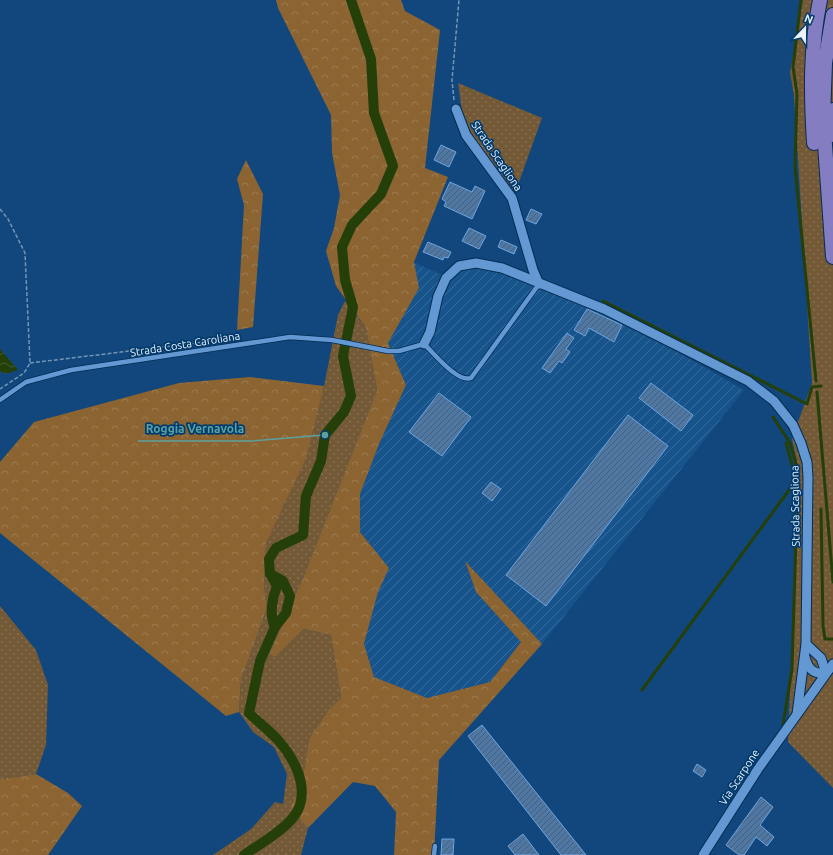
<svg xmlns="http://www.w3.org/2000/svg" width="833" height="855" font-family="Ubuntu,sans-serif">
  <style>
    .industrial { fill: url(#industrial-furrows) }
    .grass { fill: url(#grass-dots) }
    .forest { fill: url(#forest-crowns) }
    .water { fill: url(#water-waves) }
    .lines { fill: none; stroke-linecap: round; stroke-linejoin: round }
    .stream { stroke: #253f09; stroke-width: 3 }
    .canal { stroke: #253f09; stroke-width: 10 }
    .building { fill: url(#building-hatch); stroke: #6fa5e0 }
    .service-casing { stroke: #032d54; stroke-width: 6 }
    .minor-casing { stroke: #032d54; stroke-width: 11 }
    .primary-casing { stroke: #032d54; stroke-width: 16 }
    .path { stroke: #7595b5; stroke-width: 1.5; stroke-dasharray: 4 2; stroke-linecap: butt }
    .service { stroke: #6498d3; stroke-width: 4.5 }
    .minor { stroke: #6498d3; stroke-width: 9 }
    .primary { stroke: #847dc1; stroke-width: 14 }
    .labels { text-anchor: middle; stroke-width: 3.5; stroke-linejoin: round; paint-order: stroke }
    .street-label { font-size: 11px; fill: #edf2f9; stroke: #023c6f }
    .leader { fill: none; stroke: #5da19f; stroke-width: 1.5 }
    .callout-dot { fill: #5da19f; stroke: #023c6f; stroke-width: 1.5 }
    .callout-label { font-size: 12px; text-anchor: middle; font-weight: bold; fill: #5da19f; stroke: #023c6f; stroke-width: 3.5; stroke-linejoin: round; paint-order: stroke }
  </style>
  <defs>
    <pattern id="industrial-furrows" width="10" height="10" patternUnits="userSpaceOnUse"><rect width="10" height="10" fill="#17548c"/><path d="M-1 1l2-2M0 10L10 0M9 11l2-2" fill="none" stroke="#396d9d"/></pattern>
    <pattern id="grass-dots" width="8" height="8" patternUnits="userSpaceOnUse"><rect width="8" height="8" fill="#745936"/><path d="M2 2h.1M6 6h.1" fill="none" stroke="#887154" stroke-width="1.8" stroke-linecap="round"/></pattern>
    <pattern id="forest-crowns" width="20" height="18" patternUnits="userSpaceOnUse"><rect width="20" height="18" fill="#8b6432"/><path d="M2 6a3 3 0 1 1 6 0M12 15a3 3 0 1 1 6 0" fill="none" stroke="#9c7b50"/></pattern>
    <pattern id="water-waves" width="16" height="10" patternUnits="userSpaceOnUse"><rect width="16" height="10" fill="#253f09"/><path d="M0 5q4-4 8 0t8 0" fill="none" stroke="#455b2e"/></pattern>
    <pattern id="building-hatch" width="6" height="6" patternUnits="userSpaceOnUse"><rect width="6" height="6" fill="#4e77a3"/><path d="M-1 1l2-2M0 6l6-6M5 7l2-2" fill="none" stroke="#4a6077"/></pattern>
  </defs>
  <rect width="100%" height="100%" fill="#11477c"/>
  <path class="industrial" d="M413 262 447 277 475 262 597 306 744 390 542 644 465 562 476 592 521 642 489 682 427 698 374 677 364 644 378 592 389 568 360 532V494L379 444 406 385 388 343 419 288Z"/>
  <g class="grass">
    <path d="M803 0H833V788L788 742 799 472 792 439 812 383 794 95 790 73Z"/>
    <path d="M458 83 542 118 515 193 475 140 463 119Z"/>
    <path d="M345 301 366 328 377 390 303 578 269 654 275 657 304 629 331 635 341 698 329 709 309 739 301 788 290 807 308 828 301 855H213L251 829 275 802 283 804 287 774 274 747 253 732 239 712 241 680 267 608 264 584 266 543 274 523 285 503 316 415 324 386 338 315Z"/>
    <path d="M0 606 36 650 48 685 46 745 36 774 0 779Z"/>
  </g>
  <g class="forest">
    <path d="M276 0H401L405 11 440 30 425 168 448 177 414 262 419 288 388 343 406 385 379 444 360 494V532L389 568 378 592 364 644 374 677 427 698 490 682 521 642 476 592 465 561 542 644 439 760 434 855H394L396 812 375 786 353 782 308 828 290 807 301 788 309 739 329 709 341 698 331 635 304 629 275 657 269 654 303 578 377 390 366 328 336 286 326 251 334 228 340 195 332 153 331 115 278 8Z"/>
    <path d="M246 160 263 194 253 327 237 330 244 205 237 179Z"/>
    <path d="M250 377 324 386 306 458 266 543 264 584 267 608 241 680 239 712 226 716 0 533V462L34 422 179 383Z"/>
    <path d="M36 774 68 793 82 806 48 855H0V779Z"/>
  </g>
  <path class="water" d="M0 349 18 370 5 374 0 371Z"/>
  <g class="lines">
    <g class="stream">
      <path d="M801 0 793 67 797 94 795 167 816 381"/>
      <path d="M603 301 807 404 812 387 821 386"/>
      <path d="M817 392 833 582"/>
      <path d="M773 417 790 443 798 470 792 669 783 725"/>
      <path d="M821 509 823 626 825 639H833"/>
      <path d="M642 690 792 486 794 472 786 443"/>
    </g>
    <g class="canal">
      <path d="M271 575 277 586C272 598 269 615 275 627"/>
      <path d="M244 855C260 844 290 827 298 810 309 786 294 758 278 740 269 730 258 722 249 713L260 661 275 627 286 613 290 596 283 581 270 574 269 559 276 548 303 535 306 496 321 461 325 435 344 412 351 396 343 356 353 307 345 280 342 247 352 225 381 194 393 166 374 113 371 59 351 0"/>
    </g>
  </g>
  <g class="building">
    <path d="M441 145 456 152 449 167 434 160Z"/>
    <path d="M450 182 472 192 475 186 485 191 472 219 444 206 446 202 442 199Z"/>
    <path d="M531 209 542 214 536 224 526 220Z"/>
    <path d="M469 228 486 236 479 249 462 241Z"/>
    <path d="M501 240 517 247 514 254 498 247Z"/>
    <path d="M428 242 451 252 448 258 444 257 443 260 423 252Z"/>
    <path d="M587 309 622 325 614 342 589 328 585 336 574 330Z"/>
    <path d="M567 333 574 338 566 349 570 352 562 363 559 361 550 373 542 368Z"/>
    <path d="M651 383 693 415 681 431 639 398Z"/>
    <path d="M439 393 471 417 442 456 409 432Z"/>
    <path d="M628 415 668 446 546 606 506 575Z"/>
    <path d="M491 482 501 489 492 501 482 493Z"/>
    <path d="M482 725 586 855H561L468 736Z"/>
    <path d="M697 764 706 770 702 777 693 771Z"/>
    <path d="M761 797 773 807 760 825 774 837 767 846 756 837 744 855H739L726 845Z"/>
    <path d="M523 834 539 855H515L508 846Z"/>
    <path d="M442 839H454L453 855H441Z"/>
  </g>
  <g class="lines">
    <g class="service-casing">
      <g id="service">
        <path d="M0 400 26 382 71 370 290 337 332 340 388 351H399L424 344C434 353 457 383 471 378L539 284"/>
        <path d="M434 855 435 846"/>
      </g>
    </g>
    <g class="minor-casing">
      <g id="minor">
        <path d="M456 109 466 135 512 198 533 270 539 284"/>
        <path d="M424 344 430 332 438 296 446 278 459 266 476 263 502 268 604 309 748 381 774 401 793 425 801 443 807 462 808 477 806 644 797 714"/>
        <path d="M806 644 821 658 826 673"/>
        <path d="M805 657C808 669 814 675 826 673"/>
        <path d="M703 855 758 769 833 664"/>
      </g>
    </g>
    <g class="primary-casing">
      <g id="primary">
        <path d="M833 15 825 63 823 117 833 257"/>
        <path d="M831 135 833 110"/>
        <path d="M814 143C811 94 810 48 820 0"/>
      </g>
    </g>
    <g class="path">
      <path d="M454 100 452 80 459 0"/>
      <path d="M0 209 8 219 25 253 30 363 24 373 0 389"/>
      <path d="M30 363 205 342"/>
    </g>
    <use href="#service" class="service"/>
    <use href="#minor" class="minor"/>
    <use href="#primary" class="primary"/>
  </g>
  <g class="labels">
    <g class="street-label">
      <text transform="translate(497 156) rotate(56)" y="4">Strada Scagliona</text>
      <text transform="translate(185 344) rotate(-9)" y="4">Strada Costa Caroliana</text>
      <text transform="translate(795 506) rotate(-91)" y="4">Strada Scagliona</text>
      <text transform="translate(739 777) rotate(-57)" y="4">Via Scarpone</text>
    </g>
  </g>
  <path class="leader" d="M325 435L252 441H138"/>
  <circle class="callout-dot" cx="325" cy="435" r="4"/>
  <g class="callout-label">
    <text x="195" y="433">Roggia Vernavola</text>
  </g>
  <g transform="translate(805 28) rotate(22)" stroke="#023c6f" stroke-width="3" paint-order="stroke">
  <path d="M0-3L7 15L0 10L-7 15Z" fill="#edf2f9"/>
  <text y="-6" font-size="11" font-weight="bold" text-anchor="middle" fill="#edf2f9">N</text>
  </g>
</svg>
